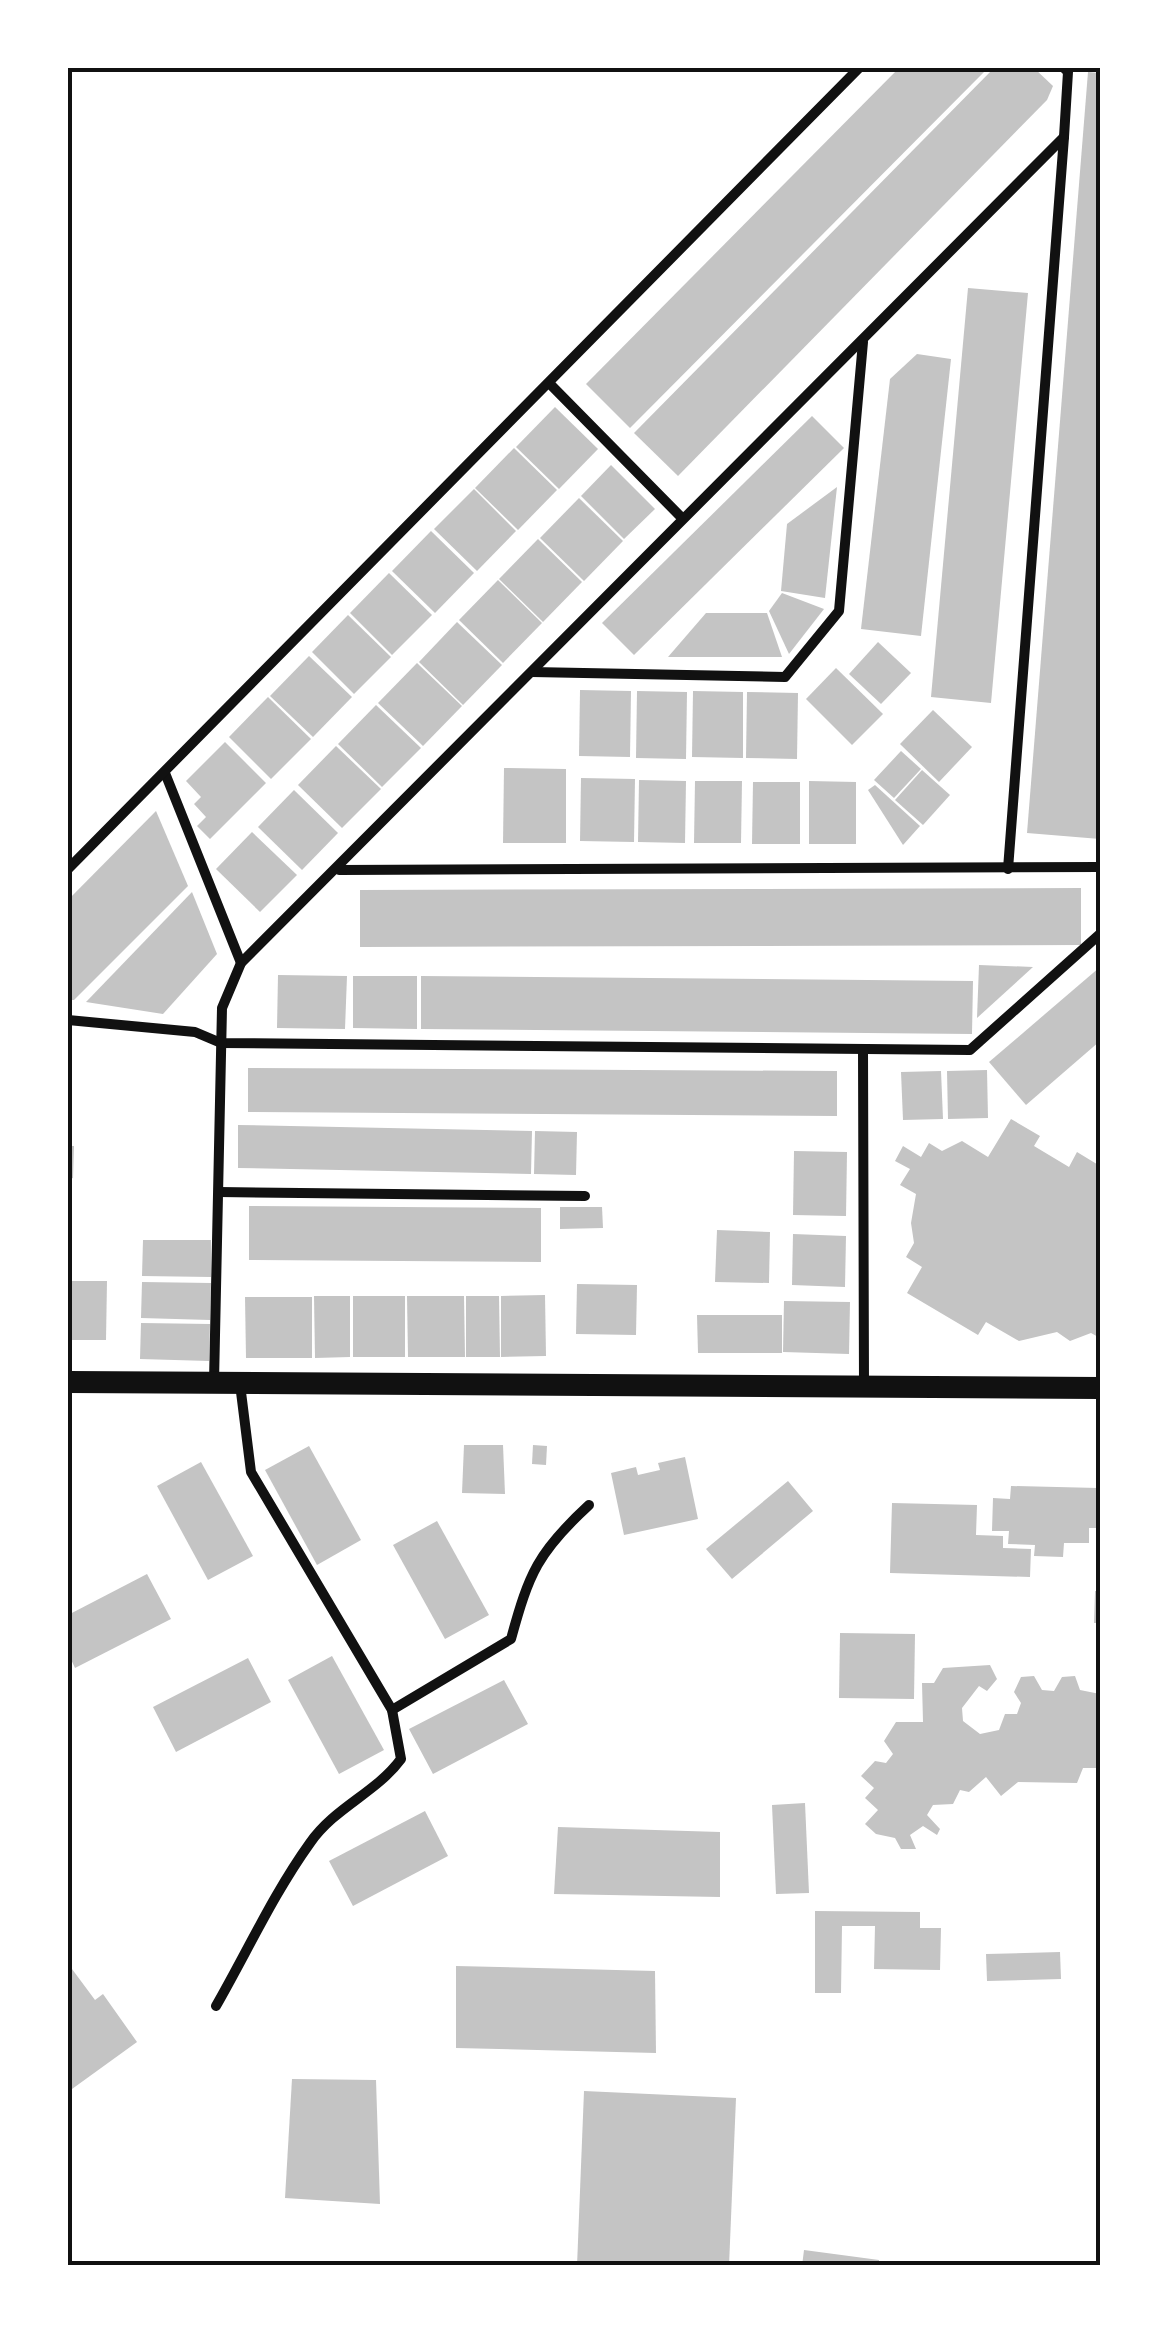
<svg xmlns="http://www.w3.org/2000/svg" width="1168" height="2333" font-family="'Asap Condensed',sans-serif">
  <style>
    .building { fill: #c4c4c4 }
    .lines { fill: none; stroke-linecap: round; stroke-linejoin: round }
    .minor { stroke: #111; stroke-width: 10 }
    .primary { stroke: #111; stroke-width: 22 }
    .neatline { fill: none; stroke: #111; stroke-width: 4 }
  </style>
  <rect width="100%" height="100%" fill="#fff"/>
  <g class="building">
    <path d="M899 68H988L630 428 586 384Z"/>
    <path d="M994 68H1034L1053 86 1047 100 678 476 634 433Z"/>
    <path d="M1088 72 1100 73V839L1027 833Z"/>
    <path d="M968 288 1028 293 991 703 931 697Z"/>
    <path d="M917 354 951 359 921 636 861 629 890 379Z"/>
    <path d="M555 407 598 449 559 489 516 447Z"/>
    <path d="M812 416 844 448 634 655 602 623Z"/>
    <path d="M514 448 557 490 518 530 475 488Z"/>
    <path d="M611 465 655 509 624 539 581 496Z"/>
    <path d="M837 487 825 598 781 591 787 524Z"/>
    <path d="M474 489 516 531 477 571 434 529Z"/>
    <path d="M579 498 623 541 584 581 540 538Z"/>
    <path d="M431 531 474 573 435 613 392 571Z"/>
    <path d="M538 539 582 582 543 622 499 579Z"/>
    <path d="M389 573 432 615 392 655 350 613Z"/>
    <path d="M498 580 542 623 503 663 459 620Z"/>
    <path d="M782 593 824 609 789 654 769 611Z"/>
    <path d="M706 613H767L782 657H668Z"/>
    <path d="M348 615 391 657 354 694 312 652Z"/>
    <path d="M457 622 502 665 463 705 419 662Z"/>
    <path d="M878 642 911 673 881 704 849 674Z"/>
    <path d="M309 656 352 697 313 737 270 696Z"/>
    <path d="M417 663 462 706 423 746 378 703Z"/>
    <path d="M836 668 883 714 852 745 806 699Z"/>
    <path d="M580 690 631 691 630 757 579 756Z"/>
    <path d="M637 691 687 692 686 759 636 758Z"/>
    <path d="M693 691 743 692V758L692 757Z"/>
    <path d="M747 692 798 693 797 759 746 758Z"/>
    <path d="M268 697 311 739 271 779 229 737Z"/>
    <path d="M376 705 421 748 382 787 338 744Z"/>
    <path d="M933 710 972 747 939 782 900 744Z"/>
    <path d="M225 742 266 783 210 839 197 826 206 817 194 804 201 797 186 781Z"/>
    <path d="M336 746 381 789 342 828 298 785Z"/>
    <path d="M901 751 921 769 894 798 874 780Z"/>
    <path d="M504 768 566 769V843H503Z"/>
    <path d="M922 770 950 795 923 825 895 800Z"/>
    <path d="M581 778 635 779 634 842 580 841Z"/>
    <path d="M639 780 686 781 685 843 638 842Z"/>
    <path d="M695 781H742L741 843H694Z"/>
    <path d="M809 781 856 782V844H809Z"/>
    <path d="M753 782H800V844H752Z"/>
    <path d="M875 785 920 826 903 845 868 790Z"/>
    <path d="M294 790 338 833 302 870 258 827Z"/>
    <path d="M156 811 188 886 74 1000H68V900Z"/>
    <path d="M252 832 297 875 260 912 216 869Z"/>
    <path d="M1081 888V945L360 947V890Z"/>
    <path d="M192 892 217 954 163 1014 86 1002Z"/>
    <path d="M979 965 1033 967 977 1018Z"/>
    <path d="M1100 967V1041L1026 1105 989 1062Z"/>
    <path d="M278 975 347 976 345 1029 277 1028Z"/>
    <path d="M353 976H417V1029L353 1028Z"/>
    <path d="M421 976 973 981 972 1034 421 1029Z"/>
    <path d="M248 1068 837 1071V1116L248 1112Z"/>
    <path d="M987 1070 988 1118 948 1119 947 1071Z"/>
    <path d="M941 1071 943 1119 903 1120 901 1072Z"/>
    <path d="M1011 1119 1040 1136 1034 1146 1069 1167 1077 1152 1100 1166V1338L1091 1333 1070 1341 1057 1332 1019 1341 986 1322 978 1335 907 1293 922 1267 906 1257 914 1243 911 1223 916 1194 900 1185 910 1169 895 1161 903 1146 921 1157 929 1143 942 1151 962 1141 988 1157Z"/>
    <path d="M238 1125 532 1131 531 1174 238 1168Z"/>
    <path d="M535 1131 577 1132 576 1175 534 1174Z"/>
    <path d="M68 1146H74L73 1178 68 1180Z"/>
    <path d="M794 1151 847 1152 846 1216 793 1215Z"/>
    <path d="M249 1206 541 1208V1262L249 1260Z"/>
    <path d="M560 1207H602L603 1228 560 1229Z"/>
    <path d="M717 1230 770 1232 769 1283 715 1282Z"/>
    <path d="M793 1234 846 1236 845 1287 792 1285Z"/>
    <path d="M143 1240H211V1277L142 1276Z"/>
    <path d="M68 1281H107L106 1340H68Z"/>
    <path d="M142 1282 211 1283 210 1320 141 1318Z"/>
    <path d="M577 1284 637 1285 636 1335 576 1334Z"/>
    <path d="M545 1295 546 1356 501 1357V1296Z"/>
    <path d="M314 1296H350V1357L315 1358Z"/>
    <rect x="353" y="1296" width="52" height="61"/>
    <path d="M407 1296H464L465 1357H408Z"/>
    <path d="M466 1296H499L500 1357H466Z"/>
    <path d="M245 1297H312V1358H246Z"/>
    <path d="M784 1301 850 1302 849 1354 783 1352Z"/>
    <path d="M697 1315H782V1353H698Z"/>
    <path d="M141 1323 210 1324 209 1361 140 1359Z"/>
    <path d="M464 1445H503L505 1494 462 1493Z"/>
    <path d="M533 1445 547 1446 546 1465 532 1464Z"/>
    <path d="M309 1446 361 1540 317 1565 265 1470Z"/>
    <path d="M685 1457 698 1519 624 1535 611 1473 636 1467 638 1475 660 1470 658 1463Z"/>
    <path d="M201 1462 253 1556 208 1580 157 1486Z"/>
    <path d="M788 1481 813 1511 732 1579 706 1549Z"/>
    <path d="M1011 1486 1098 1488 1100 1528H1089V1543H1064L1063 1557 1034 1556 1035 1545 1008 1544 1009 1531H992L993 1498 1010 1499Z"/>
    <path d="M892 1503 977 1505 976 1535 1003 1536V1548L1031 1549 1030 1577 890 1573Z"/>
    <path d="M437 1521 489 1615 445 1639 393 1545Z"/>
    <path d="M147 1574 171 1619 75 1668 68 1653V1615Z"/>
    <path d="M1095 1591H1100V1623H1094Z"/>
    <path d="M840 1633 915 1634 914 1699 839 1698Z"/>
    <path d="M332 1656 384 1750 339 1774 288 1680Z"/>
    <path d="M248 1658 271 1702 176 1752 153 1707Z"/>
    <path d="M990 1665 997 1679 987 1691 979 1686 962 1708 963 1721 980 1734 999 1730 1005 1714H1017L1021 1703 1014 1692 1021 1677 1034 1676 1042 1690 1054 1691 1062 1677 1075 1676 1080 1690 1100 1694V1760L1096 1768H1083L1077 1783 1018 1782 1001 1796 986 1777 969 1792 960 1790 953 1804 933 1805 927 1815 940 1829 937 1835 923 1826 910 1835 916 1849H901L895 1838 876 1834 865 1824 878 1810 865 1798 874 1788 861 1776 875 1761 886 1763 893 1754 884 1741 896 1722H923L922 1683H934L943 1668Z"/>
    <path d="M504 1680 528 1724 433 1774 409 1729Z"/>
    <path d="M805 1803 809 1893 776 1894 772 1805Z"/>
    <path d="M425 1811 448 1856 353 1906 329 1861Z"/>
    <path d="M558 1827 720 1832V1897L554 1894Z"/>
    <path d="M815 1911 920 1912V1928H941L940 1970 874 1969 875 1926H842L841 1993H815Z"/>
    <path d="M1060 1952 1061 1979 987 1981 986 1954Z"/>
    <path d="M456 1966 655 1971 656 2053 456 2048Z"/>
    <path d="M72 1969 95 2000 103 1994 137 2042 72 2089 68 2082V1973Z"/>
    <path d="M292 2079 376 2080 380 2204 285 2198Z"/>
    <path d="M584 2091 736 2098 729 2266H577Z"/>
    <path d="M804 2250 879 2260V2266H802Z"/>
  </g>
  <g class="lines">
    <g class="minor">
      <path d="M549 383 681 517"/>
      <path d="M532 672 785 677 839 611 863 342"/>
      <path d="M165 773 241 963"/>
      <path d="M68 869 859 68"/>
      <path d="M1008 869 1064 137 1068 72 1064 68"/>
      <path d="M339 870 1100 867"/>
      <path d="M68 1020 195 1032 221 1043 970 1050 1100 934"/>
      <path d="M863 1049 864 1386"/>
      <path d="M219 1192 585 1196"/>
      <path d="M214 1382 222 1008 241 963 1064 137"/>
      <path d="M392 1710 511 1639C529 1573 538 1552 589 1505"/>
      <path d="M216 2006C247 1952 274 1893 310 1843 335 1807 376 1793 401 1759L392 1710 251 1472 240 1384"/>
    </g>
    <path class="primary" d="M68 1382 1100 1388"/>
  </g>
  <rect width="1168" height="2333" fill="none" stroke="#ffffff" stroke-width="140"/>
  <rect x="70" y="70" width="1028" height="2193" class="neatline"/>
</svg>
